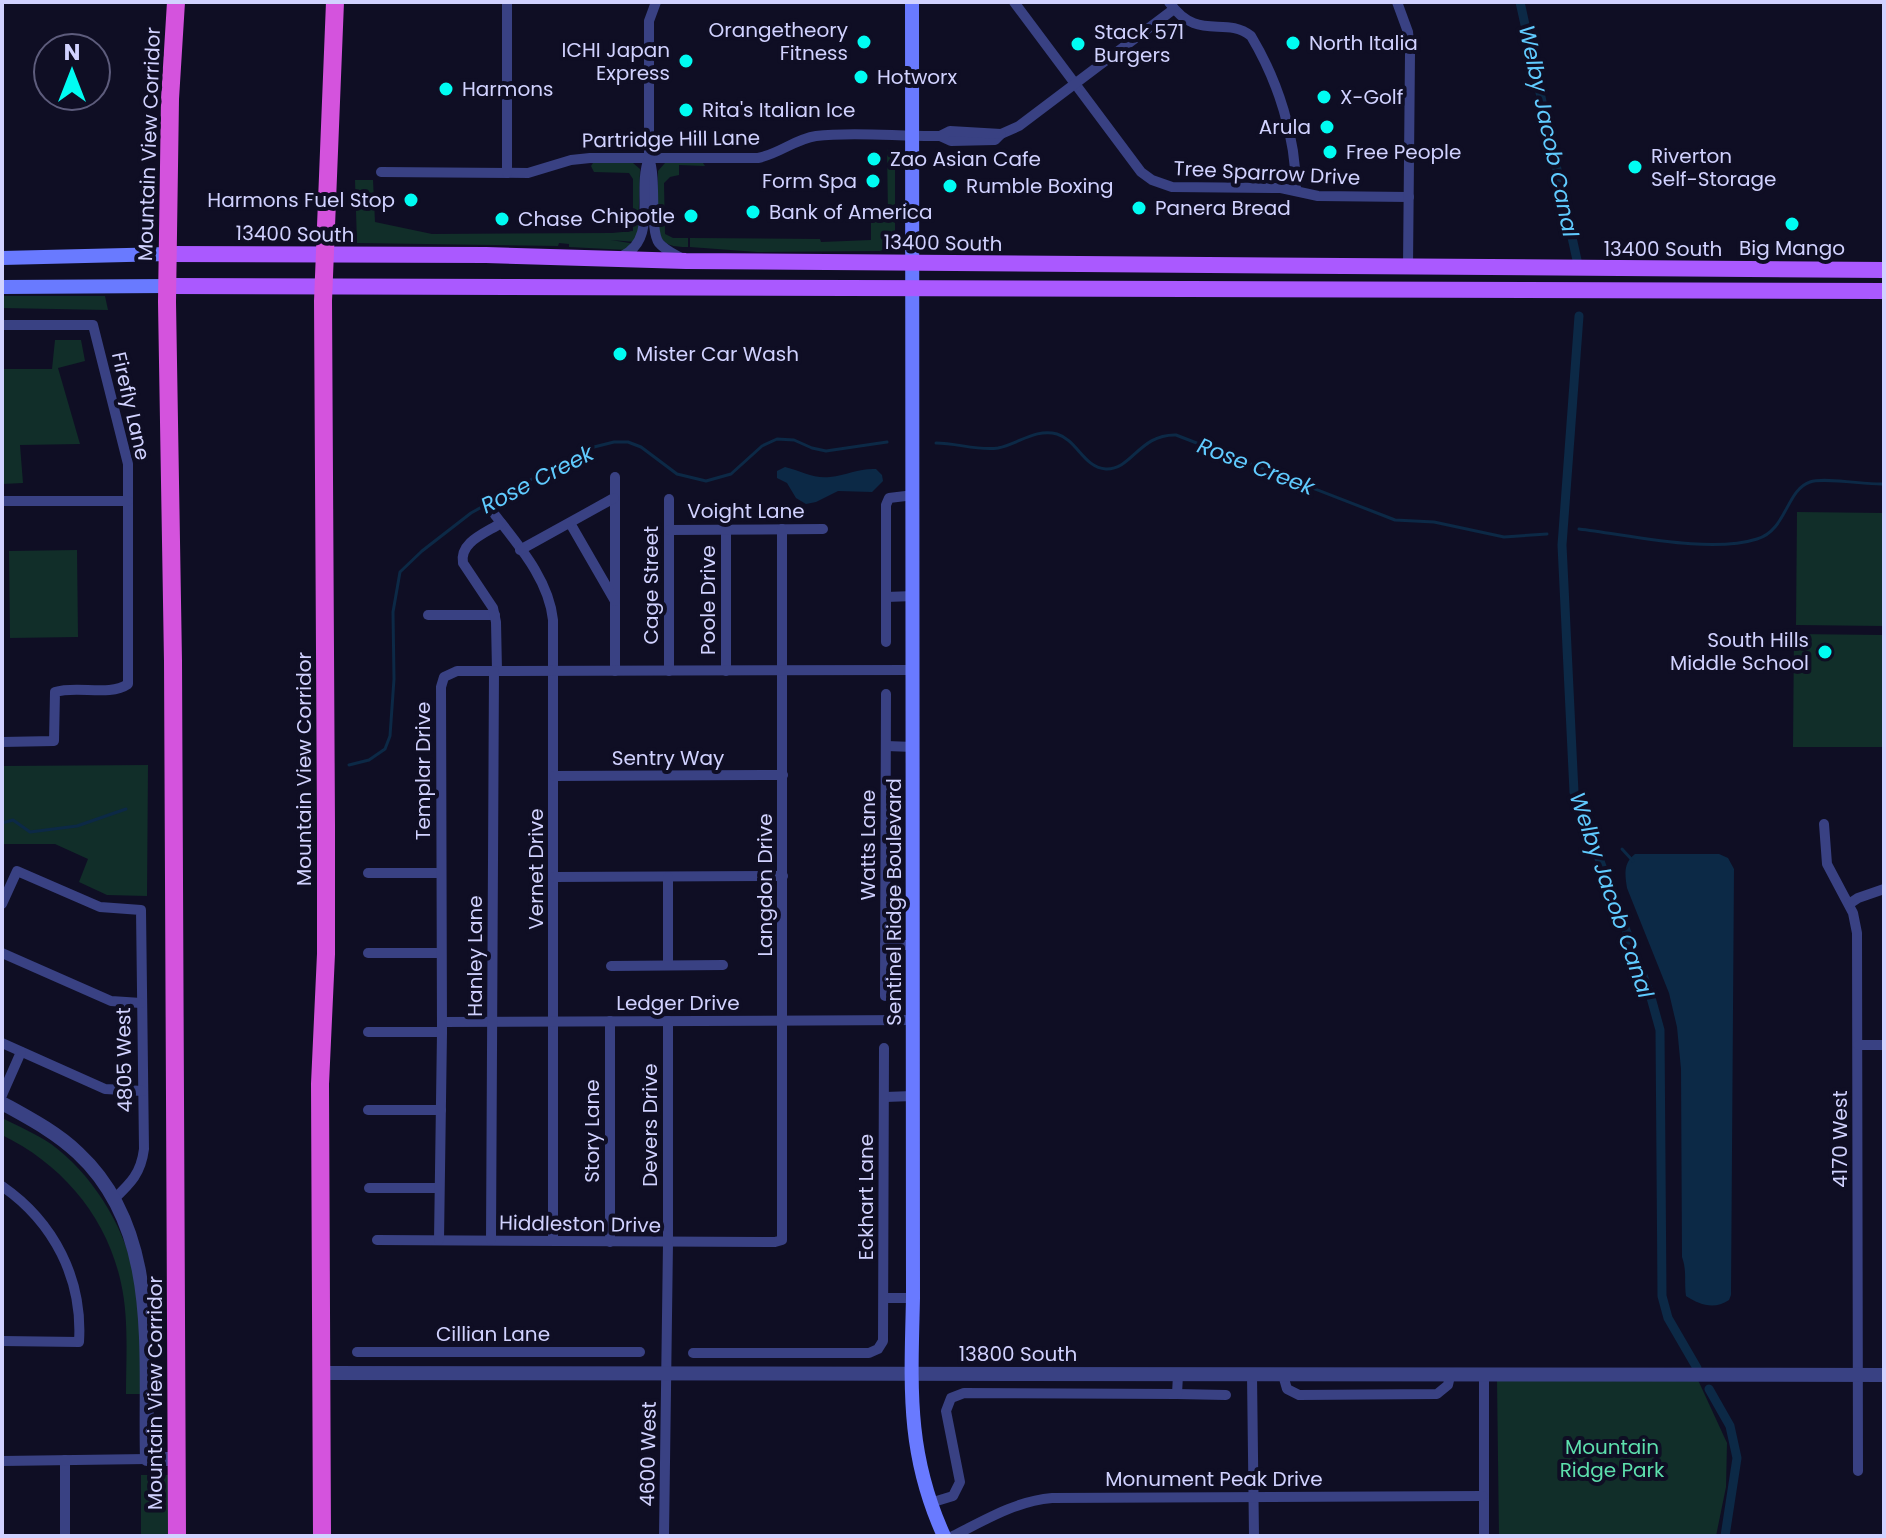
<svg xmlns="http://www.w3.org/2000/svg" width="1886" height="1538" font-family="Poppins,sans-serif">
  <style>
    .green { fill: #112e29 }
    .water { fill: #0c2946 }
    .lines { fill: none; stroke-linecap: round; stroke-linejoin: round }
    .stream { stroke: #0c2946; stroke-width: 3 }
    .canal { stroke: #0c2946; stroke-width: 9 }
    .minor { stroke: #394183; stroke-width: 10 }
    .tertiary { stroke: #394183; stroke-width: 14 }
    .secondary { stroke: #697aff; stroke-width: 14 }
    .primary { stroke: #aa59ff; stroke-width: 16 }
    .trunk { stroke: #d453dd; stroke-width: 18 }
    .poi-dot { fill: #00fcf2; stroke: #0f0e24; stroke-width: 3 }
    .labels { text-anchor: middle; stroke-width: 8; stroke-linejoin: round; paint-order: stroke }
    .poi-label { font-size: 20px; fill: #d1d2ff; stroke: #0f0e24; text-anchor: start }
    .street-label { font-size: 20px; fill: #d1d2ff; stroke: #0f0e24 }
    .park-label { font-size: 20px; fill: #5ddfad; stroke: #0f0e24 }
    .water-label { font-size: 22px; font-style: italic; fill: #60cbff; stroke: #0f0e24 }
  </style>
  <rect width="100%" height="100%" fill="#0f0e24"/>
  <g class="green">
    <path d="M887 149 895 163V231L893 238 891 236 883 245 885 249 880 251 757 252 690 247V238L820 239 821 242 871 240V215L888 214Z"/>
    <path d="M593 163H633L640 169 638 237 635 242 611 240 636 244 627 250 569 247V244L559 243 558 246 357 243 355 180H373L375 222 432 234 612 233 633 231V179L629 173 594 172 591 166Z"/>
    <path d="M665 163H703L705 166 679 165V175L670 177 664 183 665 234 673 238H688V247C673 247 664 246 657 231L658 171Z"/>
    <path d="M2 296H105L108 310 2 308Z"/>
    <path d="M55 340H81L85 361 58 368 80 444 20 445 23 483 2 484V369H52Z"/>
    <path d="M1797 512 1884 513V626L1796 625Z"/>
    <path d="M77 550 78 637 10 638 9 551Z"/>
    <path d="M1794 634 1884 635V747H1793Z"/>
    <path d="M148 765 147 896 107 895 79 882 88 859 55 844H2V766Z"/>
    <path d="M2 1118C18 1126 36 1134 51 1144 96 1177 129 1234 137 1289 142 1324 141 1359 141 1394H126C126 1358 129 1319 121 1283 107 1217 62 1164 2 1135Z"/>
    <path d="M1497 1380H1698L1727 1443 1726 1487 1716 1536H1499Z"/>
    <rect x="141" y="1475" width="28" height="61"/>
  </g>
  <g class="water">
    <path d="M785 467C801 471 814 479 830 477 847 475 860 468 876 469L882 475 883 481 872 492 838 491 816 502 806 504 796 498 787 483 777 478V471Z"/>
    <path d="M1635 854H1719L1728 858 1734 869 1731 1295 1729 1300C1714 1310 1700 1305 1686 1296 1684 1280 1687 1271 1682 1257L1681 1069 1677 1027 1669 993 1627 888C1625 875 1623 863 1635 854Z"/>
  </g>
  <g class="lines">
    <g class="stream">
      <path d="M936 443C957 443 978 451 998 448 1018 444 1036 428 1057 434 1077 440 1084 468 1106 469 1132 470 1139 434 1176 435L1395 520 1434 522 1504 537 1547 534"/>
      <path d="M1579 529C1630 535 1710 554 1757 539 1787 530 1786 490 1810 482 1824 477 1867 485 1884 484"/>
      <path d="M349 765 369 760 385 749 390 736 394 679 393 612 400 572 422 551 471 513 586 449 614 442H628L641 447 677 474 706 481 731 474 762 446 777 439 794 440 812 448 826 451 887 442"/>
      <path d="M2 823 13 820 30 832 77 826 126 809"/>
      <path d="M1622 849 1633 861"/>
    </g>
    <g class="canal">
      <path d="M1520 2 1577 260"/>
      <path d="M1579 316 1562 545 1574 792 1650 994 1660 1030 1662 1296 1668 1318 1697 1368"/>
      <path d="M1709 1389 1730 1426 1737 1458 1725 1536"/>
    </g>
    <g class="minor">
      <path d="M656 2 649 21V158C657 180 649 229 659 243 665 250 674 254 681 258"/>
      <path d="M1014 2 1141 172 1152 180 1172 187 1281 188 1318 196 1409 197"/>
      <path d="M1169 2C1198 43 1224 15 1251 36 1278 81 1296 137 1296 190"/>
      <path d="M1397 2 1408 32 1410 53 1408 267"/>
      <path d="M940 136 951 141 995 140 1001 134 1019 126 1174 9"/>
      <path d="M381 172 528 173 571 160 590 158H758C779 154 795 139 816 136 856 131 900 137 940 136L950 131 1001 134"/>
      <path d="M507 173V2"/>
      <path d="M622 256C659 239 636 191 649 158"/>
      <path d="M2 325H93L128 464V684C109 697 78 685 55 692L54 741 2 742"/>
      <path d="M615 477V671"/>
      <path d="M669 499V671"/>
      <path d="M2 501H128"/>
      <path d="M495 515C519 546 549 580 553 620V1240"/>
      <path d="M570 523 615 601"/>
      <path d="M726 529V671"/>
      <path d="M669 530 823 529"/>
      <path d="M520 550 614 498"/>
      <path d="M886 597 914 596"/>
      <path d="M428 615H495"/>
      <path d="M886 642V505L889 498 914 495"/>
      <path d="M497 671 496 622 493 608 463 563C459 542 486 533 501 523"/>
      <path d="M886 746 914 747"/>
      <path d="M554 776 783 775"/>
      <path d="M1824 824 1827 864 1853 913 1857 933 1858 1471"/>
      <path d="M368 873H441"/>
      <path d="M554 877 783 876"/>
      <path d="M668 877V965"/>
      <path d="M2 904 17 871 100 907 141 910 144 1149C141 1173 131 1183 114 1199"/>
      <path d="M1849 904 1858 898 1884 889"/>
      <path d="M885 945H914"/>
      <path d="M2 953 111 1001 141 1003"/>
      <path d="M368 953H441"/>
      <path d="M611 966 723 965"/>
      <path d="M885 996 886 694"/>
      <path d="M610 1021V1242"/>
      <path d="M442 1022 913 1020"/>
      <path d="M368 1032H442"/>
      <path d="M2 1043 105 1089 143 1091"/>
      <path d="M1858 1045H1884"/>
      <path d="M2 1095 21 1052"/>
      <path d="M885 1097 913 1096"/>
      <path d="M368 1110H441"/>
      <path d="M2 1186C54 1222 83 1279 79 1342L2 1341"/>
      <path d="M369 1188H439"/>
      <path d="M377 1240 775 1242 782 1240V529"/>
      <path d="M439 1240 442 1032 441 687 444 677 457 671 914 670"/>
      <path d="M491 1240 494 671"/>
      <path d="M884 1298H913"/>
      <path d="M357 1352H640"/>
      <path d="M693 1353H869L878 1349 883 1341 884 1048"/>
      <path d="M1252 1375 1254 1536"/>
      <path d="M1283 1375 1287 1389 1299 1395 1437 1394 1448 1385 1450 1376"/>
      <path d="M1484 1376V1536"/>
      <path d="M1177 1394 1226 1395"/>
      <path d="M65 1460V1536"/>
      <path d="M2 1461 147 1459"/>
      <path d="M930 1503 953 1496 960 1482 946 1411 951 1398 964 1393 1177 1394 1178 1375"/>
      <path d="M664 1536 668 1243V1021"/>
      <path d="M953 1536C985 1520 1016 1501 1052 1498L1483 1496"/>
    </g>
    <g class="tertiary">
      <path d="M2 1103C29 1118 56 1132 78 1153 162 1231 144 1356 147 1459H176"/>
      <path d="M322 1373 1884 1375"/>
    </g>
    <g class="secondary">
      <path d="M912 2 913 1298C911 1386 906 1453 944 1536"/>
      <path d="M2 258 168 254"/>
      <path d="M2 287 168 286"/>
    </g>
    <g class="primary">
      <path d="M168 254 486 255 686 261 1884 270"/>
      <path d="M168 286 1884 291"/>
    </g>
    <g class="trunk">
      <path d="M176 2 170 99 167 302 173 661 177 1536"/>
      <path d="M322 1536 320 1084 326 954V825L323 301 335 2"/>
    </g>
  </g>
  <g class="poi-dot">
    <circle cx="864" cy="42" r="8"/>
    <circle cx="1293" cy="43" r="8"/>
    <circle cx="1078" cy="44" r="8"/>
    <circle cx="686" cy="61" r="8"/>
    <circle cx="861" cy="77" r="8"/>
    <circle cx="446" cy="89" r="8"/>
    <circle cx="1324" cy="97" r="8"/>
    <circle cx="686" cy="110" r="8"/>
    <circle cx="1327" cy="127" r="8"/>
    <circle cx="1330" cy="152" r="8"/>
    <circle cx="874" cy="159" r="8"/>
    <circle cx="1635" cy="167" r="8"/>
    <circle cx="873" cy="181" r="8"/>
    <circle cx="950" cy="186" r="8"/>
    <circle cx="411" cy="200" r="8"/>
    <circle cx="1139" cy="208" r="8"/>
    <circle cx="753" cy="212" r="8"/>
    <circle cx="691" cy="216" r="8"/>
    <circle cx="502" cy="219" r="8"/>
    <circle cx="1792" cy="224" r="8"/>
    <circle cx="620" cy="354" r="8"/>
    <circle cx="1825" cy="652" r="8"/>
  </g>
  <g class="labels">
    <g class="poi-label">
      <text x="848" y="37" text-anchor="end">Orangetheory<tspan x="848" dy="23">Fitness</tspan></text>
      <text x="1094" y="39">Stack 571<tspan x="1094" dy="23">Burgers</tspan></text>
      <text x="1309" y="50">North Italia</text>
      <text x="670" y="57" text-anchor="end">ICHI Japan<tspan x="670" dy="23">Express</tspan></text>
      <text x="877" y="84">Hotworx</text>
      <text x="462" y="96">Harmons</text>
      <text x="1340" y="104">X-Golf</text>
      <text x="702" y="117">Rita's Italian Ice</text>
      <text x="1311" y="134" text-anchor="end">Arula</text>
      <text x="1346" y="159">Free People</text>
      <text x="1651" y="163">Riverton<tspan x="1651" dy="23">Self-Storage</tspan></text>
      <text x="890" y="166">Zao Asian Cafe</text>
      <text x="857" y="188" text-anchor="end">Form Spa</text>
      <text x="966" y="193">Rumble Boxing</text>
      <text x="395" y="207" text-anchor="end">Harmons Fuel Stop</text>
      <text x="1155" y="215">Panera Bread</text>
      <text x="769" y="219">Bank of America</text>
      <text x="675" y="223" text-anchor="end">Chipotle</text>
      <text x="518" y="226">Chase</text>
      <text x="1792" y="255" text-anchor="middle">Big Mango</text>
      <text x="636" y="361">Mister Car Wash</text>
      <text x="1809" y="647" text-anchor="end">South Hills<tspan x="1809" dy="23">Middle School</tspan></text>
    </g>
    <g class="street-label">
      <text transform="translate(671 139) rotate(-1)" y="7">Partridge Hill Lane</text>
      <text transform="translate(149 144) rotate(-88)" y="7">Mountain View Corridor</text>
      <text transform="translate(1267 173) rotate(3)" y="7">Tree Sparrow Drive</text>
      <text transform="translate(295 234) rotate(1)" y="7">13400 South</text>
      <text transform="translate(943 243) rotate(1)" y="7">13400 South</text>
      <text x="1663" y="256">13400 South</text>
      <text transform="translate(131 406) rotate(77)" y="7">Firefly Lane</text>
      <text x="746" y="518">Voight Lane</text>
      <text transform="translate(651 585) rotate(-90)" y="7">Cage Street</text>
      <text transform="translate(708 600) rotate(-90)" y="7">Poole Drive</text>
      <text x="668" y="765">Sentry Way</text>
      <text transform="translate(304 769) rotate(-90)" y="7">Mountain View Corridor</text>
      <text transform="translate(423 771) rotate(-90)" y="7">Templar Drive</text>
      <text transform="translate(868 845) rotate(-90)" y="7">Watts Lane</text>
      <text transform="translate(536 869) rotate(-90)" y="7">Vernet Drive</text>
      <text transform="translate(765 885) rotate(-90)" y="7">Langdon Drive</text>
      <text transform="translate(894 902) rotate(-90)" y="7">Sentinel Ridge Boulevard</text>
      <text transform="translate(475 956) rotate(-90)" y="7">Hanley Lane</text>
      <text x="678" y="1010">Ledger Drive</text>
      <text transform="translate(124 1060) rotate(-91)" y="7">4805 West</text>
      <text transform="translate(650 1125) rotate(-90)" y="7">Devers Drive</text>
      <text transform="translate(592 1131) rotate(-90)" y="7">Story Lane</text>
      <text transform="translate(1840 1139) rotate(-90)" y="7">4170 West</text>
      <text transform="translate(866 1197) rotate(-90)" y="7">Eckhart Lane</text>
      <text transform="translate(580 1224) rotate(1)" y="7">Hiddleston Drive</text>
      <text x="493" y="1341">Cillian Lane</text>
      <text x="1018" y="1361">13800 South</text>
      <text transform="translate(155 1393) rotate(-90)" y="7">Mountain View Corridor</text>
      <text transform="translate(648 1454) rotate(-89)" y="7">4600 West</text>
      <text x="1214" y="1486">Monument Peak Drive</text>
    </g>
    <g class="park-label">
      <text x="1612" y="1454">Mountain<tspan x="1612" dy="23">Ridge Park</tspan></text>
    </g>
    <g class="water-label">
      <text transform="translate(1549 131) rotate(78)" y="8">Welby Jacob Canal</text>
      <text transform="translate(1256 466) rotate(21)" y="8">Rose Creek</text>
      <text transform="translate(537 479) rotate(-27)" y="8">Rose Creek</text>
      <text transform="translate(1612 895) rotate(71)" y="8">Welby Jacob Canal</text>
    </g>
  </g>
  <rect width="1886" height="1538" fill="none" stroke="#d1d2ff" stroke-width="8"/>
  <g transform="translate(72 72)"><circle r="38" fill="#0f0e24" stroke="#5d5c7c" stroke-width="2"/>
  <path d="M0-6L14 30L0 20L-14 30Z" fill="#00fcf2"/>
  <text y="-12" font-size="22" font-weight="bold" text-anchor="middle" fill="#d1d2ff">N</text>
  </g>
</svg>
